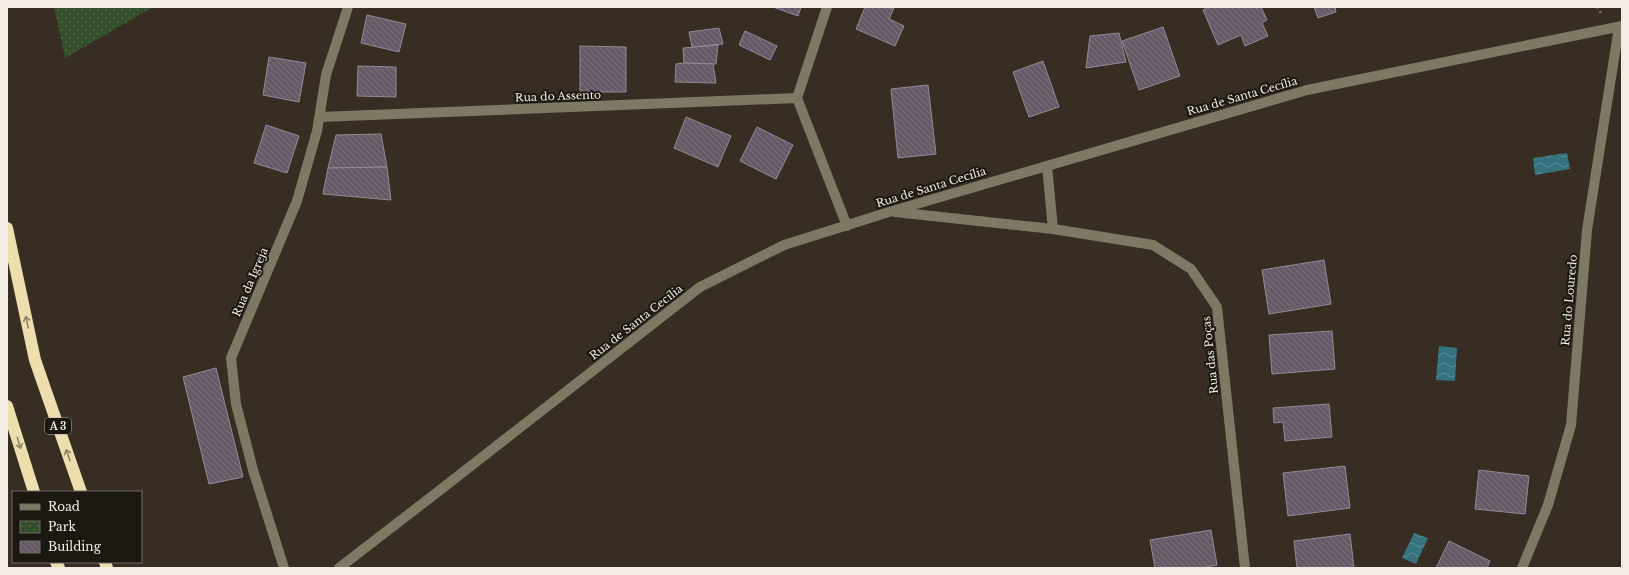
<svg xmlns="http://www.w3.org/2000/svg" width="1629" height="575" font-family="'Libre Baskerville',serif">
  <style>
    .park { fill: url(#park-dots) }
    .water { fill: url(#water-waves) }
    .building { fill: url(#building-back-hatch); stroke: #968997 }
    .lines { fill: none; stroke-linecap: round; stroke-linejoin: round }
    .path { stroke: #7b7167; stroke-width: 2.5; stroke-dasharray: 2 3; stroke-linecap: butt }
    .minor { stroke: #7e7965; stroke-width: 10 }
    .highway { stroke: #eddfad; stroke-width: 12 }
    .oneway { stroke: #8e8567 }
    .labels { text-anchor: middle; stroke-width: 4; stroke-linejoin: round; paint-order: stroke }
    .shield { fill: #1b1711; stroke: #b2aca5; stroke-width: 1 }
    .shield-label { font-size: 10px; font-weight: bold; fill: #f3ece4 }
    .street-label { font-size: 11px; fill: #f3ece4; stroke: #1b1711 }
  </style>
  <defs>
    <pattern id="park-dots" width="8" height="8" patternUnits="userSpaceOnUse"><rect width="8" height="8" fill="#344e2b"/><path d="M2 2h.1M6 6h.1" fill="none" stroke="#52684a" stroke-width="1.8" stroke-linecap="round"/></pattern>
    <pattern id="water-waves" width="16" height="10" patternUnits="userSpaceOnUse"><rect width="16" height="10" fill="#35747f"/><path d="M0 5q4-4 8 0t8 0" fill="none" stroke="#5d8f97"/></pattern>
    <pattern id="building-back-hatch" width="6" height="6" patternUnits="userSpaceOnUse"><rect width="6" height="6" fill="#665a67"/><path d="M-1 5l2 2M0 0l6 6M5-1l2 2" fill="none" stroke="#7c727d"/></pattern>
  </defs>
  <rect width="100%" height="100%" fill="#382d22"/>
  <path class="park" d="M54 7H153L65 58Z"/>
  <g class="water">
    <path d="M1567 153 1570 169 1535 175 1533 158Z"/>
    <path d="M1439 346 1457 348 1455 381 1436 380Z"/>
    <path d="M1414 533 1428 538 1416 564 1402 558Z"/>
  </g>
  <g class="building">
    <path d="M773 7H801L798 16Z"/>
    <path d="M865 7 894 8 889 19 904 26 895 46 856 29Z"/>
    <path d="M1209 7H1261L1267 20 1262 23 1268 36 1245 46 1241 35 1218 45 1203 10Z"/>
    <path d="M1314 7H1335L1336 12 1318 18Z"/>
    <path d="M367 15 406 24 399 52 361 43Z"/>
    <path d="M1163 27 1180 76 1139 90 1122 41Z"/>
    <path d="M719 28 723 44 692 47 689 32Z"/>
    <path d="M745 31 777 46 770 60 739 45Z"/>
    <path d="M1119 33 1126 62 1086 68 1090 36Z"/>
    <path d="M718 45 716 64 684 63 683 48Z"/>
    <path d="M580 46 626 47V92H580Z"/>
    <path d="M269 57 306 63 299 102 263 95Z"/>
    <path d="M1043 61 1059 107 1029 117 1013 72Z"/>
    <path d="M684 63 713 64 716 83 675 82 676 64Z"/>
    <path d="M358 66 396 67V97L357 96Z"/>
    <path d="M928 85 936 154 898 158 891 89Z"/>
    <path d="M686 117 731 136 718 167 674 148Z"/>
    <path d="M266 125 299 136 287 173 254 163Z"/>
    <path d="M757 127 793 145 776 179 740 161Z"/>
    <path d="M381 134 387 167 328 168 336 135Z"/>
    <path d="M387 167 391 200 323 194 328 168Z"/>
    <path d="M1324 260 1331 304 1269 314 1262 270Z"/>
    <path d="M1332 331 1335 369 1272 374 1269 335Z"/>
    <path d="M216 368 243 477 209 484 183 377Z"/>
    <path d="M1329 404 1332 437 1285 441 1283 422 1274 423 1273 408Z"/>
    <path d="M1345 466 1350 508 1288 516 1283 473Z"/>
    <path d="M1479 470 1529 476 1525 514 1475 509Z"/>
    <path d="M1211 530 1217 565 1201 568H1155L1150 540Z"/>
    <path d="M1350 534 1354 568H1297L1294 541Z"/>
    <path d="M1449 541 1490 561 1487 568H1436Z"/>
  </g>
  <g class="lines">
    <path class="path" d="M1597 7 1601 13"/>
    <g class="minor">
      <path d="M827 7 797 98 847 226"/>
      <path d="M320 117 797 98"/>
      <path d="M1047 166 1053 229"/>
      <path d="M895 212 1053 229 1153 245 1191 269 1217 307 1245 568"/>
      <path d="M284 568 253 470 236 404 231 358 297 201 317 131 326 75 348 7"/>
      <path d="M339 568 444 487 700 287 784 245 889 212 1307 90 1622 26"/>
      <path d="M1522 568 1548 505 1571 425 1587 230 1619 27"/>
    </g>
    <g class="highway">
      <path d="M7 228 35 360 81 492"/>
      <path d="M7 406 34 492"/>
      <path d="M56 562 59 568"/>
      <path d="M105 562 107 568"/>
    </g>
  </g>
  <defs><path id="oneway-shaft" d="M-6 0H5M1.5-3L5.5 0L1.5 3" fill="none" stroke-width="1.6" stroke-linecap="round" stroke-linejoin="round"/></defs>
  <g class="oneway">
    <use href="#oneway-shaft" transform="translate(27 322) rotate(-102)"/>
    <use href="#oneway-shaft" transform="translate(19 443) rotate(73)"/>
    <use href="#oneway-shaft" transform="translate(68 455) rotate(-109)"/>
  </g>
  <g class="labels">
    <rect class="shield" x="45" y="418" width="26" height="16" rx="3"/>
    <g class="shield-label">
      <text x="58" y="430">A 3</text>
    </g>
    <g class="street-label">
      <text transform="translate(558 96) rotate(-2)" y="4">Rua do Assento</text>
      <text transform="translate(1242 96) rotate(-16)" y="4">Rua de Santa Cecília</text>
      <text transform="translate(931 187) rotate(-17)" y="4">Rua de Santa Cecília</text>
      <text transform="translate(250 282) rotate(-67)" y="4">Rua da Igreja</text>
      <text transform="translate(1569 300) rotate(-85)" y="4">Rua do Louredo</text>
      <text transform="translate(636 322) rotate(-38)" y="4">Rua de Santa Cecília</text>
      <text transform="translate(1210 355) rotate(-96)" y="4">Rua das Poças</text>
    </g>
  </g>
  <rect width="1629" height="575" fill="none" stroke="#f3ece4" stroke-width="16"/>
  <rect x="12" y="491" width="130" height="72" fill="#1b1711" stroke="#716c65"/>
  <rect x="20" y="504" width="20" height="6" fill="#7e7965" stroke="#716c65"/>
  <text x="48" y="511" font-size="12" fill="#f3ece4">Road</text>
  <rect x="20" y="521" width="20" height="12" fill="url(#park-dots)" stroke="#716c65"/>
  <text x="48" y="531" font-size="12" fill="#f3ece4">Park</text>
  <rect x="20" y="541" width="20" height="12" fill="url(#building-back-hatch)" stroke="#716c65"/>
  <text x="48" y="551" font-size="12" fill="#f3ece4">Building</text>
</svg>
